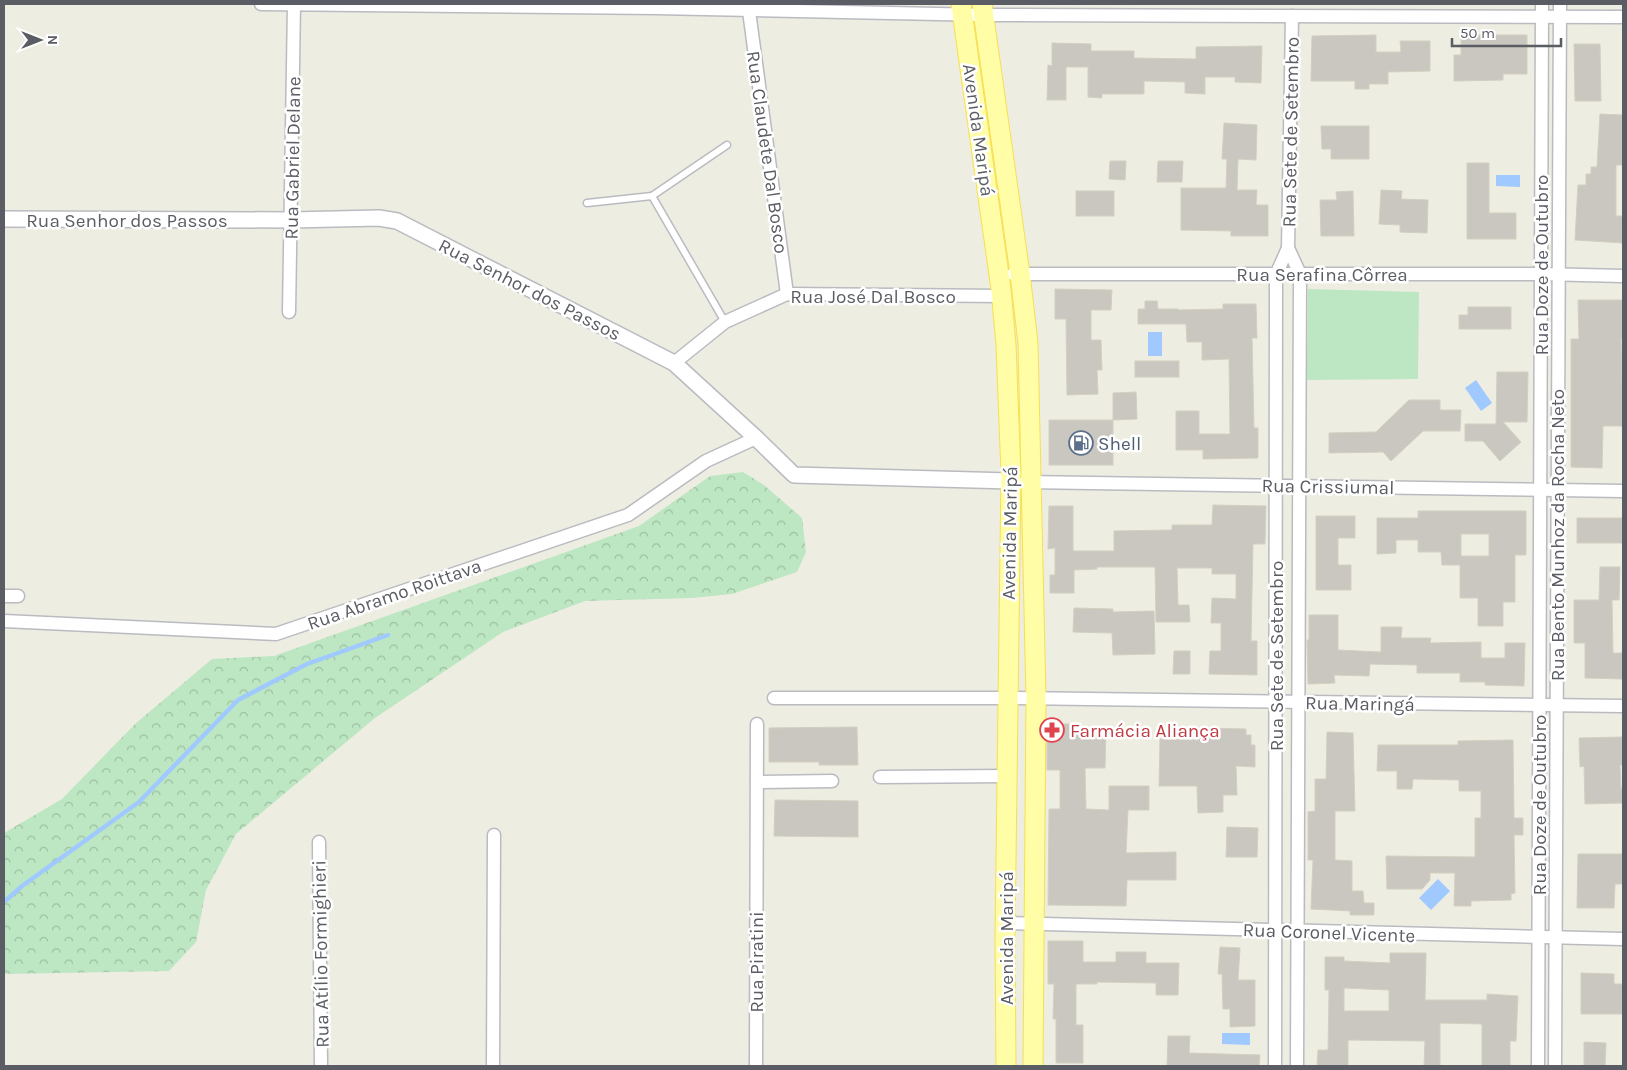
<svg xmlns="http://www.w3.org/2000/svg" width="1627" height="1070" font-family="Karla,sans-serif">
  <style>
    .grass { fill: #bde7c2 }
    .forest { fill: url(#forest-crowns) }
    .water { fill: #a0c9ff }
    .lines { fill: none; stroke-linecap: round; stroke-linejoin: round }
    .stream { stroke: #a0c9ff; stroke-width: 4.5 }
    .building { fill: #c9c7bf; stroke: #d3cfc0; fill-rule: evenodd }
    .service-casing { stroke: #babbc1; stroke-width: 9 }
    .minor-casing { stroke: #babbc1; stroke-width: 15 }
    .tertiary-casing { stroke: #babbc1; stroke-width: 18 }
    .primary-casing { stroke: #f7df51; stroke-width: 21 }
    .service { stroke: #fff; stroke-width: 6 }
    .minor { stroke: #fff; stroke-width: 12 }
    .tertiary { stroke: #fff; stroke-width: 15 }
    .primary { stroke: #fffda5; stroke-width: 19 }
    .labels { text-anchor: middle; stroke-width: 5; stroke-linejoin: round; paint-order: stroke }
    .street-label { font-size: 19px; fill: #5a5d63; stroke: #fff }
    .service-label { font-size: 19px; fill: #4e5e75; stroke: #fff; text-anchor: start }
    .health-label { font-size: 19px; fill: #be3a42; stroke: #fff; text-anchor: start }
  </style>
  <defs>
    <pattern id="forest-crowns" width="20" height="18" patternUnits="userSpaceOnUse" patternTransform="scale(1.25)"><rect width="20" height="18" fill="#bde7c2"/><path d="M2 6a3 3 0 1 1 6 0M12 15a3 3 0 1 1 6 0" fill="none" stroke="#9dbea1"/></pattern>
  </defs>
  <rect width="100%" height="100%" fill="#eeede2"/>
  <path class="grass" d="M1308 289 1419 292 1418 379 1307 380Z"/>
  <path class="forest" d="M743 472 764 485 802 518 806 552 797 572 732 594 692 598 585 601 503 632 375 718 236 834 206 890 196 942 169 971 4 974V833L62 799 135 724 212 659 274 656 639 526 710 476Z"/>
  <g class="water">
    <path d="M1496 175H1520V187L1496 186Z"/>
    <rect x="1148" y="332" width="14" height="24"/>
    <path d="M1476 380 1492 403 1481 411 1465 388Z"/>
    <path d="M1438 879 1450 891 1431 910 1419 898Z"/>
    <path d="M1222 1033H1250V1045L1222 1044Z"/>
  </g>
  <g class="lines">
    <path class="stream" d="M4 902 22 886 139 802 238 700 307 664 388 635"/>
  </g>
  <g class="building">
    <path d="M1376 35V52H1401L1400 41H1430V71L1388 72V84H1369V89H1355V81H1311L1312 36Z"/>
    <path d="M1461 35H1527V74H1503V80L1454 81V55H1461Z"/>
    <path d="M1052 43 1091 44V51H1134V58L1196 59V47L1262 46 1261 83 1235 82V77H1205V94L1185 93V82L1144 81V94H1102V98L1088 97V67H1066V100H1047L1048 65 1052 66Z"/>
    <path d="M1574 44H1600L1601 101H1575Z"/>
    <path d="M1600 114 1623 115V165H1616V216H1623V243L1575 240 1578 185H1586V174H1591V167H1597Z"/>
    <path d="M1224 123 1257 125 1256 160 1238 159 1237 190H1257L1256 205H1268V236H1231V231L1181 230V188H1226L1227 159H1222Z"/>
    <path d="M1321 126H1369V159H1331V149H1322Z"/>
    <path d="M1110 161H1126L1125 180 1109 179Z"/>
    <path d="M1158 161H1183L1182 182H1157Z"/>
    <path d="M1467 163H1489V213H1516V239H1467Z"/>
    <path d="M1381 190 1402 191 1401 199 1428 200 1427 233 1400 232V225L1379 224Z"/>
    <rect x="1076" y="191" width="38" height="25"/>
    <path d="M1353 191 1354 236H1321L1320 200H1337L1336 192Z"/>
    <path d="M1055 289 1112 290 1111 310H1091V340H1101L1102 370H1097L1098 394 1067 395 1066 319H1055Z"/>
    <path d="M1578 300H1623V339H1621L1623 426H1603L1602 468 1571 467V339H1579Z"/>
    <path d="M1145 301H1157L1158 309H1178V310L1223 309V304H1256L1257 338H1252L1254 428H1258V458L1203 459V450H1176V411H1199V434H1230L1229 359 1202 360V342H1187L1186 324H1138V309H1145Z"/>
    <path d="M1468 307H1511V329H1459V315H1468Z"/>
    <rect x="1135" y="361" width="44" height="16"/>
    <path d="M1497 372H1528L1527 422H1503L1521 442 1500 461 1483 441H1465V424H1496Z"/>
    <path d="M1136 392 1137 419 1113 420V393Z"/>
    <path d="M1409 400H1440V410H1461L1460 431H1423L1391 461 1383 452 1329 453V433L1376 432Z"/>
    <rect x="1049" y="420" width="64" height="45"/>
    <path d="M1213 505 1266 506 1265 544H1253L1251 641H1257V675L1209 674 1210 651H1221V623H1211L1212 598 1236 599V574H1212V568H1177L1178 605H1189L1190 622H1156L1155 567H1097V569L1074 570V593H1050V575H1055V548L1048 549 1049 506H1073V551H1114V531L1172 530V525H1212Z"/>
    <path d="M1418 511H1526V555H1515V602H1503V626H1478V598H1460V565H1442L1441 552H1418V540H1396V553L1377 554V518H1418ZM1461 534H1489V556H1461Z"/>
    <path d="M1316 516H1355V538H1338V565H1351V590H1316Z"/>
    <rect x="1577" y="518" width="46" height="25"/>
    <path d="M1600 567H1620L1619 600H1612L1613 653H1623V679L1585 678V643H1574V600H1599Z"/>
    <path d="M1074 608 1113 609V612L1154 611 1155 654 1113 655 1112 633 1073 632Z"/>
    <path d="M1309 615H1338V650L1381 652V627H1402L1401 638H1431L1430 643 1481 642V658H1505V643H1525L1524 686 1485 685V682H1460V673H1417V665L1370 664 1369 676 1334 675 1335 683 1308 684 1307 640H1309Z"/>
    <path d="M1174 651H1190V674H1173Z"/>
    <path d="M1047 724H1078V730L1106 731 1105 768H1085L1086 809 1109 810V786H1149V810H1128L1126 853 1176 852V880H1127L1126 906 1048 905 1049 809H1060V770H1047Z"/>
    <path d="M857 727 858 765H819V762H769V728Z"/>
    <path d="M1198 728 1246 729V735H1251V745H1255V767L1236 766 1237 795H1223V812L1198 813 1197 786H1159L1160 739 1198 740Z"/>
    <path d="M1327 732 1353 733 1355 811H1335V860L1352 861V891H1363L1364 903H1374V915H1350V911L1311 909 1313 860H1308V812L1315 811V779H1326Z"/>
    <path d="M1623 737V765H1620L1621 789H1623V803L1585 804 1584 766 1580 767 1579 738Z"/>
    <path d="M1513 740 1514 818H1523V835H1514L1515 893 1511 894V900L1471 901V906H1454L1455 873H1430V880L1422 889H1387L1386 856 1475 857V818H1481V791H1459V780L1413 779 1412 789H1397V771H1377L1378 745H1458V741Z"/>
    <path d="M775 800 858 801V837L774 836Z"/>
    <path d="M1227 827 1258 828 1257 857H1226Z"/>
    <path d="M1578 854H1623V884H1615L1614 908H1577Z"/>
    <path d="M1048 941H1083V962H1116V952H1146V963H1179L1178 995H1156V983L1097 982V984H1076V1025H1083V1063H1056V1019H1053L1054 984H1048Z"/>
    <path d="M1220 947 1240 948 1238 980H1255V1026L1230 1027V1009H1223L1222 974H1218Z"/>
    <path d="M1390 953H1426L1425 1000H1487V994L1518 996 1516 1041H1510V1066H1482V1024L1440 1023V1066H1424L1425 1041 1348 1040V1066H1317L1318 1050H1328L1329 990H1325V957H1344V961L1390 963ZM1344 988 1389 990V1011H1344Z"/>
    <path d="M1581 973 1614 974V984H1623V1014H1581Z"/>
    <path d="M1168 1036H1190L1189 1053 1260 1055 1259 1066H1167Z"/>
    <path d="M1584 1042 1606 1043 1605 1066H1584Z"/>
  </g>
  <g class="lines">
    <g class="service-casing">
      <g id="service">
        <path d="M587 203 652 196"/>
        <path d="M725 322 652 196 727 145"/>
      </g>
    </g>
    <g class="minor-casing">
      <g id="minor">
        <path d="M261 4 656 8 984 15 1623 17"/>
        <path d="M749 11 787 294"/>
        <path d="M1288 248 1300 274 1297 1066"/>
        <path d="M1013 274H1541L1623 276"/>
        <path d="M289 312 294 4"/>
        <path d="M674 363 725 322 787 294 1001 296"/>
        <path d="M1025 482 1623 491"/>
        <path d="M4 596H18"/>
        <path d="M4 621 276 634 628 515 706 461 756 438"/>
        <path d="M774 698H1007L1623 706"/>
        <path d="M880 777 1007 776"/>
        <path d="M757 782 832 781"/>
        <path d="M319 842 321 1066"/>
        <path d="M1005 923 1623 939"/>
        <path d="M493 1066 494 835"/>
        <path d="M756 1066 757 724"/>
        <path d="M1275 1066 1276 275 1288 248 1292 16"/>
        <path d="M1538 1066 1542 4"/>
        <path d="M1555 1066 1560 4"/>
      </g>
    </g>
    <g class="tertiary-casing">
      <path id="tertiary" d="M4 219 291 220 379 218 397 221 674 363 756 438 794 475 1010 481"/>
    </g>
    <g class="primary-casing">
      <g id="primary">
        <path d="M961 4 1001 289 1006 345 1011 474 1005 938 1006 1066"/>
        <path d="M982 4 1020 274 1028 343 1036 699 1033 1066"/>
      </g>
    </g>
    <use href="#service" class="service"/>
    <use href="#minor" class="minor"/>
    <use href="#tertiary" class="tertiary"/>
    <use href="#primary" class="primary"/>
  </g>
  <defs>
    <g id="fuel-ring" transform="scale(1.25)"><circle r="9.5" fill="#fff" stroke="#5c6f8a" stroke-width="1.5"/><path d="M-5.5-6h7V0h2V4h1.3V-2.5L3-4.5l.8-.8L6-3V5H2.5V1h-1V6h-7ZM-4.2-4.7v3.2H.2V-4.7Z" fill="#5c6f8a"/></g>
    <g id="pharmacy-ring" transform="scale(1.25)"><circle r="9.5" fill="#fff" stroke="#e0444e" stroke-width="1.5"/><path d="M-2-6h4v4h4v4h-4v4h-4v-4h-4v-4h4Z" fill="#e0444e"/></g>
  </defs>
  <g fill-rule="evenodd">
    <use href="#fuel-ring" x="1081" y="443"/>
    <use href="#pharmacy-ring" x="1052" y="730"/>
  </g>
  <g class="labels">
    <g class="street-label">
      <text transform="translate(979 130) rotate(82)" y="7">Avenida Maripá</text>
      <text transform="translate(1290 132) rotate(-89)" y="7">Rua Sete de Setembro</text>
      <text transform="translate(768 152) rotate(82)" y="7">Rua Claudete Dal Bosco</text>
      <text transform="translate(292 158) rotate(-89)" y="7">Rua Gabriel Delane</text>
      <text x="127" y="227">Rua Senhor dos Passos</text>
      <text transform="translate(1541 265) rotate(-90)" y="7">Rua Doze de Outubro</text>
      <text x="1322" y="281">Rua Serafina Côrrea</text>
      <text transform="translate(530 289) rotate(27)" y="7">Rua Senhor dos Passos</text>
      <text x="873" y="303">Rua José Dal Bosco</text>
      <text transform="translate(1328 486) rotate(1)" y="7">Rua Crissiumal</text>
      <text transform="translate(1009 533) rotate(-89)" y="7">Avenida Maripá</text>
      <text transform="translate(1557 535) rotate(-90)" y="7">Rua Bento Munhoz da Rocha Neto</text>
      <text transform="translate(394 594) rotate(-19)" y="7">Rua Abramo Roittava</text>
      <text transform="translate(1276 656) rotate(-90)" y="7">Rua Sete de Setembro</text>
      <text transform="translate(1360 703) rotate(1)" y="7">Rua Maringá</text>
      <text transform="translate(1539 805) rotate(-90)" y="7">Rua Doze de Outubro</text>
      <text transform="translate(1329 932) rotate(2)" y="7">Rua Coronel Vicente</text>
      <text transform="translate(1006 938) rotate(-90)" y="7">Avenida Maripá</text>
      <text transform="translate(320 954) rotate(-91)" y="7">Rua Atílio Formighieri</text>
      <text transform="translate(756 962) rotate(-90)" y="7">Rua Piratini</text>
    </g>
    <g class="service-label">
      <text x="1098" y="450">Shell</text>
    </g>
    <g class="health-label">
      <text x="1070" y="737">Farmácia Aliança</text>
    </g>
  </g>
  <rect width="1627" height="1070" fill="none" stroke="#5a5d63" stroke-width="10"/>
  <g transform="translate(40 40) rotate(90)" stroke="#ffffff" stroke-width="4" paint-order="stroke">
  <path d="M0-4L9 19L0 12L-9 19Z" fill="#5a5d63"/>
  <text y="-8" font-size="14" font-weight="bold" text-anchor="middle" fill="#5a5d63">N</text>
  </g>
  <path d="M1452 38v8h109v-8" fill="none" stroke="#5a5d63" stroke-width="2.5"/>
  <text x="1460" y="38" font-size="15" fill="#5a5d63" stroke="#ffffff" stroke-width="4" paint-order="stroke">50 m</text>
</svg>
